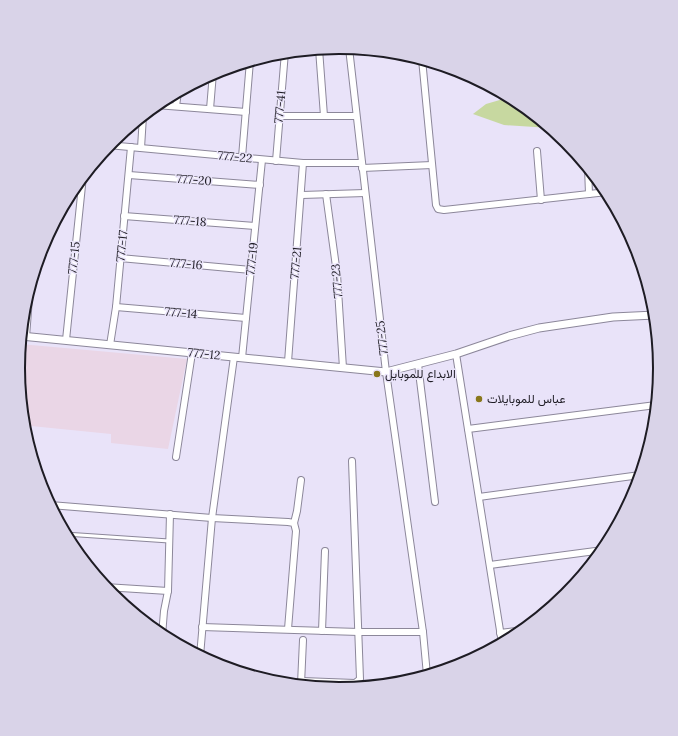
<svg xmlns="http://www.w3.org/2000/svg" width="678" height="736" font-family="Lora,Vazirmatn,serif">
  <style>
    .education { fill: #ead6e6 }
    .green { fill: #c7d8a0 }
    .lines { fill: none; stroke-linecap: round; stroke-linejoin: round }
    .service-casing { stroke: #8c879a; stroke-width: 5 }
    .minor-casing { stroke: #8c879a; stroke-width: 8 }
    .tertiary-casing { stroke: #8c879a; stroke-width: 9 }
    .service { stroke: #fff; stroke-width: 3 }
    .minor { stroke: #fff; stroke-width: 6 }
    .tertiary { stroke: #fff; stroke-width: 7 }
    .poi-dot { fill: #89771b; stroke: #e9e3f9; stroke-width: 1.5 }
    .labels { text-anchor: middle; stroke-width: 3; stroke-linejoin: round; paint-order: stroke }
    .street-label { font-size: 12px; fill: #1e1c24; stroke: #e9e3f9 }
    .poi-label { font-size: 12px; fill: #1e1c24; stroke: #e9e3f9; text-anchor: start }
    .rim { fill: none; stroke: #1e1c24; stroke-width: 2 }
  </style>
  <rect width="100%" height="100%" fill="#e9e3f9"/>
  <path class="education" d="M20 344 187 359 168 449 111 443V434L31 426 28 445 24 430 18 368Z"/>
  <path class="green" d="M510 97 518 101 550 128 504 125 473 114 486 104Z"/>
  <g class="lines">
    <g class="service-casing">
      <path id="service" d="M65 534 169 541"/>
    </g>
    <g class="minor-casing">
      <g id="minor">
        <path d="M349 48 386 372 423 632 427 675"/>
        <path d="M319 49 324 116"/>
        <path d="M422 59 436 205 438 209 444 210 607 192"/>
        <path d="M156 105 246 112"/>
        <path d="M176 106 178 92"/>
        <path d="M210 109 213 73"/>
        <path d="M279 116H356"/>
        <path d="M108 145 303 163H362"/>
        <path d="M141 148 143 116"/>
        <path d="M537 151 541 200"/>
        <path d="M242 157 250 61"/>
        <path d="M276 161 285 52"/>
        <path d="M588 167 589 194"/>
        <path d="M362 168 432 165"/>
        <path d="M129 175 260 185"/>
        <path d="M326 194 337 274 343 368"/>
        <path d="M302 195 365 193"/>
        <path d="M124 216 255 226"/>
        <path d="M120 258 251 270"/>
        <path d="M116 307 246 318"/>
        <path d="M26 337 30 285"/>
        <path d="M66 340 83 176"/>
        <path d="M110 345 116 307 131 147"/>
        <path d="M456 354 502 643"/>
        <path d="M242 358 262 160"/>
        <path d="M288 362 303 163"/>
        <path d="M418 364 435 502"/>
        <path d="M468 429 656 405"/>
        <path d="M176 457 192 353"/>
        <path d="M479 497 640 475"/>
        <path d="M50 505 212 518 288 522 294 523 296 531 288 629"/>
        <path d="M294 523 297 511 301 480"/>
        <path d="M490 565 603 550"/>
        <path d="M105 587 168 591"/>
        <path d="M202 627 359 632H423"/>
        <path d="M322 631 325 551"/>
        <path d="M500 633 523 630"/>
        <path d="M162 636 164 611 168 591 170 514"/>
        <path d="M200 656 212 518 234 357"/>
        <path d="M302 681 355 683 360 679 352 461"/>
        <path d="M301 684 303 640"/>
      </g>
    </g>
    <g class="tertiary-casing">
      <path id="tertiary" d="M21 336 386 372 456 354 509 336 539 328 613 317 655 315"/>
    </g>
    <use href="#service" class="service"/>
    <use href="#minor" class="minor"/>
    <use href="#tertiary" class="tertiary"/>
  </g>
  <g class="poi-dot">
    <circle cx="377" cy="374" r="4"/>
    <circle cx="479" cy="399" r="4"/>
  </g>
  <g class="labels">
    <g class="street-label">
      <text transform="translate(280 107) rotate(-85)" y="4">777-41</text>
      <text transform="translate(235 157) rotate(6)" y="4">777-22</text>
      <text transform="translate(194 180) rotate(4)" y="4">777-20</text>
      <text transform="translate(190 221) rotate(4)" y="4">777-18</text>
      <text transform="translate(122 246) rotate(-85)" y="4">777-17</text>
      <text transform="translate(74 258) rotate(-84)" y="4">777-15</text>
      <text transform="translate(252 259) rotate(-84)" y="4">777-19</text>
      <text transform="translate(296 263) rotate(-85)" y="4">777-21</text>
      <text transform="translate(186 264) rotate(5)" y="4">777-16</text>
      <text transform="translate(337 281) rotate(-95)" y="4">777-23</text>
      <text transform="translate(181 313) rotate(5)" y="4">777-14</text>
      <text transform="translate(382 338) rotate(-97)" y="4">777-25</text>
      <text transform="translate(204 354) rotate(6)" y="4">777-12</text>
    </g>
    <g class="poi-label">
      <text x="385" y="378">الابداع للموبايل</text>
      <text x="487" y="403">عباس للموبايلات</text>
    </g>
  </g>
  <path d="M0 0H678V736H0ZM25 368a314 314 0 1 1 628 0a314 314 0 1 1-628 0Z" fill="#d9d3e8" fill-rule="evenodd"/>
  <path class="rim" d="M25 368a314 314 0 1 1 628 0a314 314 0 1 1-628 0Z"/>
</svg>
